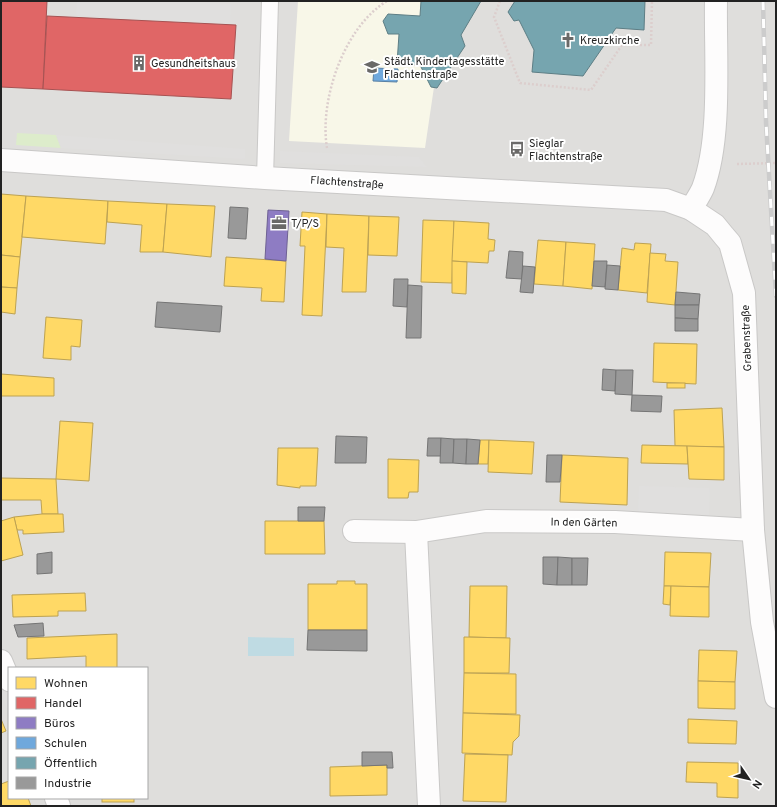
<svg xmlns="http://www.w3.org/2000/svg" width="777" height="807" font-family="Overpass,sans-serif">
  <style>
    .residential { fill: #dfdedc; fill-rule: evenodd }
    .education { fill: #f8f7e8 }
    .grass { fill: #ddeccb }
    .parking { fill: #e0dfde }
    .water { fill: #bfdbe3 }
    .homes { fill: #ffd966; stroke: #bda252 }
    .shops { fill: #e06666; stroke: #a75252 }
    .offices { fill: #8e7cc3; stroke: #6e6193 }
    .schools { fill: #6fa8dc; stroke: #5880a4 }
    .public { fill: #76a5af; stroke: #5d7e85 }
    .industry { fill: #999; stroke: #757575 }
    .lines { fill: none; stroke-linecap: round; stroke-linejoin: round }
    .service-casing { stroke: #c9c8c7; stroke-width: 18 }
    .minor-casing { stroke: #c9c8c7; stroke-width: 24 }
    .tertiary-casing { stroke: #c9c8c7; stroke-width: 24 }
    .path { stroke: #dccecd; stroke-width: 2.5; stroke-dasharray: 2 2; stroke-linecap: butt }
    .service { stroke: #fdfcfc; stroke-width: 16 }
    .minor { stroke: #fdfcfc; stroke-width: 22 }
    .tertiary { stroke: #fdfcfc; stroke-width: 22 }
    .rail-casing { stroke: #ccc; stroke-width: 4.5 }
    .rail { stroke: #fff; stroke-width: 3; stroke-dasharray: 9; stroke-linecap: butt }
    .labels { text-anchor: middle; stroke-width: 4; stroke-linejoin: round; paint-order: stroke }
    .poi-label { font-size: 11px; fill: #222; stroke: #fff; text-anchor: start }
    .street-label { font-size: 11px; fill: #222; stroke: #fff }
  </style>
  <rect width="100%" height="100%" fill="#f0eeeb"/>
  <path class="residential" d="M1 1H776V806H1ZM9 668H147V798H9Z"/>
  <path class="education" d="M298 1H481L461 35 465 46 437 88 434 87 425 148 289 141Z"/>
  <path class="grass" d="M17 133 56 135 61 148 16 145Z"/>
  <g class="parking">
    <path d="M77 1H182L231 4 230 25 76 15Z"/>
    <path d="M56 135 245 149V159L61 148Z"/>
    <path d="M280 151 419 157 427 167 280 163Z"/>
    <path d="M639 486 710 488 709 515 638 512Z"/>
    <path d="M4 678 9 692V713L1 692V679Z"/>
  </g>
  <path class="water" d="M248 637 294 638V656H248Z"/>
  <g class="homes">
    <path d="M1 194 26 196 20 257 1 255Z"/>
    <path d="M26 196 108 201 105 244 22 237Z"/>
    <path d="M108 201 167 204 163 252H140L142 225 107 222Z"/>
    <path d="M167 204 215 206 211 257 163 252Z"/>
    <path d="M302 212 327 214 322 316 302 315 305 246H300Z"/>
    <path d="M327 214 369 216 366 292H342L344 248 326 247Z"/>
    <path d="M369 216 399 217 397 256 368 255Z"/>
    <path d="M423 220 454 221 452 283 421 282Z"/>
    <path d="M454 221 489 223 488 239 495 240 494 251H489L488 263 452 261Z"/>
    <path d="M538 240 566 242 563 286 534 284Z"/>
    <path d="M566 242 595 244 592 289 563 286Z"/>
    <path d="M635 243 651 244 647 293 618 290 622 248 634 250Z"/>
    <path d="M650 253 666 254 665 261 678 262 675 305 647 302Z"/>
    <path d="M1 255 20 257 17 288 1 287Z"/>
    <path d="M226 257 286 261 284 302 261 301 262 288 224 286Z"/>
    <path d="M452 261 467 262 466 294 452 293Z"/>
    <path d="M1 287 17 288 15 314 1 312Z"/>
    <path d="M46 317 82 320 80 347 71 346V360L43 358Z"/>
    <path d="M654 343 697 344 696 384 653 382Z"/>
    <path d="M1 374 54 378V396H1Z"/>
    <rect x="667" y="383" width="18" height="5"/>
    <path d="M722 408 724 447 675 446 674 410Z"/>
    <path d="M60 421 93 423 89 481 56 479Z"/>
    <path d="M480 440H489L488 464H478Z"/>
    <path d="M489 440 534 442 532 474 488 472Z"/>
    <path d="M642 445 687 446 688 464 641 463Z"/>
    <path d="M687 446 724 447V480L689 479Z"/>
    <path d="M278 448H318L316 486H300V488L277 485Z"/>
    <path d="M562 455 628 458 627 505 560 502Z"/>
    <path d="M388 459 419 460 418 492H409L408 498H388Z"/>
    <path d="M1 478 56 479 58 514H42L41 500H1Z"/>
    <path d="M42 514H63L64 532 23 534V530H17L14 517Z"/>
    <path d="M14 517 23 555 1 561V521Z"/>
    <path d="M265 521H324L325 554H265Z"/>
    <path d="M665 552 711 553 709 587 664 586Z"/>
    <path d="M337 581H355V584H367V630H308V584H337Z"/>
    <path d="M470 586H507L506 638 469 637Z"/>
    <path d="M664 586H671L670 605 663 604Z"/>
    <path d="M671 586 709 587V617L670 616Z"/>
    <path d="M85 593 86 611H58V616L13 617 12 595Z"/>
    <path d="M117 634V668H86V656L27 659V638Z"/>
    <path d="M464 637 510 638 509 673H464Z"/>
    <path d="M699 650 737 651 735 682 698 681Z"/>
    <path d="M464 673 516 674V714L463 713Z"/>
    <path d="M698 681 735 682V709L698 708Z"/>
    <path d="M463 713 520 715 519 736 513 742 512 755 462 753Z"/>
    <path d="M1 719 6 731 1 733Z"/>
    <path d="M688 719 737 721 736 744 688 743Z"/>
    <path d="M465 754 508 755 506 802 463 801Z"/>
    <path d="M687 762 738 763V798L717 797V783L686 782Z"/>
    <path d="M387 765V795L330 796V767Z"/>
    <path d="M9 781V798H28L31 806H1V784Z"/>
    <rect x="102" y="798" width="32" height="4"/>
  </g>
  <g class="shops">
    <path d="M1 1H47L43 89 1 87Z"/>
    <path d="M47 16 236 25 231 99 43 89Z"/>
  </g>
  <path class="offices" d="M268 210 289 211 286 261 265 259Z"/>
  <path class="schools" d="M374 68 398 69 397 82 373 81Z"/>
  <g class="public">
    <path d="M421 1H481L461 35 465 46 437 88 431 87 420 65 397 64 399 34H388L383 21 388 14 420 16Z"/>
    <path d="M515 1H645L644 30 616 28 583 76 532 72 534 50 519 20 514 21 508 12Z"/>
  </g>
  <g class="industry">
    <path d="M230 207 248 208 246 239 228 238Z"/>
    <path d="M509 251 523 252 522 279 506 278Z"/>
    <path d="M594 261H607L605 287 592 286Z"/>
    <path d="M607 265 620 266 618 290 605 289Z"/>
    <path d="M523 266 535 267 533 293 520 292Z"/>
    <path d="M394 279H408L407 307 393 306Z"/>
    <path d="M408 285 422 286 421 338H406Z"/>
    <path d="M676 292 700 294 699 305H675Z"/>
    <path d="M157 302 222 306 220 332 155 327Z"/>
    <path d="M675 305H699L698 319 675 318Z"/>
    <path d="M675 318 698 319V331H675Z"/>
    <path d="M603 369 616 370 615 391 602 390Z"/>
    <path d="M616 370H633L632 395 615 394Z"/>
    <path d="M632 395 662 396 661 412 631 411Z"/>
    <path d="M336 436 367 437 366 463H335Z"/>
    <path d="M428 438H441V456H427Z"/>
    <path d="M441 438 454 439 453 463H440Z"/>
    <path d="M454 439H467L466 464 453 463Z"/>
    <path d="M467 439 480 440 478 464H466Z"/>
    <path d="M547 455H562L560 482H546Z"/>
    <path d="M298 507H325L324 521H298Z"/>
    <path d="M52 552V573L37 574V554Z"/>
    <path d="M543 557H558L557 585 543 584Z"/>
    <path d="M558 557 572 558V585H557Z"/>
    <path d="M572 558H588L587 585H572Z"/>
    <path d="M43 623 44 636 18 637 14 625Z"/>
    <path d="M308 630H367V651L307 650Z"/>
    <path d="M362 752H392L393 768H387V765L362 766Z"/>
  </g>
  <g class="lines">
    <g class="service-casing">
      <path id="service" d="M265 178 270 1"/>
    </g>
    <g class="minor-casing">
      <g id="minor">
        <path d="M691 209C695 202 700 195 703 188 722 137 715 56 716 1"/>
        <path d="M354 531 416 532 486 521 615 522 753 530"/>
        <path d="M416 532 429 806"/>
        <path d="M1 661 9 680"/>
        <path d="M56 798 59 806"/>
      </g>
    </g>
    <g class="tertiary-casing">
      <path id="tertiary" d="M1 160 265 178 666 200 691 209 715 225 724 236 730 243 744 293 753 530 762 622 776 697"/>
    </g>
    <g class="path">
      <path d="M500 1 494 17 520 83 591 90 622 45H651L652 1"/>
      <path d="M327 148C319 100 344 27 387 1"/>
      <path d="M737 164 776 163"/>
    </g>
    <use href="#service" class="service"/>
    <use href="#minor" class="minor"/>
    <use href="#tertiary" class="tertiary"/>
    <g class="rail-casing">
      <path id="rail" d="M763 1 766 122 776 296"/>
    </g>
    <use href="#rail" class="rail"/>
  </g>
  <defs>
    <g id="church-bare" transform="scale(1.2)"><path d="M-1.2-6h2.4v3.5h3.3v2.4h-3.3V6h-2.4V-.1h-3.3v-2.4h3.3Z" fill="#6a6968" stroke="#fff" stroke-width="2.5" paint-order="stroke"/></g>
    <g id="building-bare" transform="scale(1.2)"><path d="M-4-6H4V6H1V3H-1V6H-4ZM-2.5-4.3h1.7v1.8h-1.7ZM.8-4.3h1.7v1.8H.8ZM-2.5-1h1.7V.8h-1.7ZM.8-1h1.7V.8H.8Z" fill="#6a6968" stroke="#fff" stroke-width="2.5" paint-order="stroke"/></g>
    <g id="school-bare" transform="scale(1.2)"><path d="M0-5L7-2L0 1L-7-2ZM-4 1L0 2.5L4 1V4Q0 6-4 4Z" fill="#6a6968" stroke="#fff" stroke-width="2.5" paint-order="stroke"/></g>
    <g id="bus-bare" transform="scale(1.2)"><path d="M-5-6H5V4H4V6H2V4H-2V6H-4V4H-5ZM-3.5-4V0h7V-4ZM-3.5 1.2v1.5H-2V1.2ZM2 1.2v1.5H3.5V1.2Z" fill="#6a6968" stroke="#fff" stroke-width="2.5" paint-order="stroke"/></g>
    <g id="office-bare" transform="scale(1.2)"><path d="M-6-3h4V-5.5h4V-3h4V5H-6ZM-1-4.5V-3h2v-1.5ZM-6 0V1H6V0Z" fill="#6a6968" stroke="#fff" stroke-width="2.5" paint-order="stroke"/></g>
  </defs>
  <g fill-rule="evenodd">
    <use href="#church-bare" x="568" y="40"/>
    <use href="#building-bare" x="139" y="63"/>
    <use href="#school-bare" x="372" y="67"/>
    <use href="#bus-bare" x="517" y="149"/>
    <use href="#office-bare" x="279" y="223"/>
  </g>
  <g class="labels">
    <g class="poi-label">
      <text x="580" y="44">Kreuzkirche</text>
      <text x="384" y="65">Städt. Kindertagesstätte<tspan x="384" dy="13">Flachtenstraße</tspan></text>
      <text x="151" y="67">Gesundheitshaus</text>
      <text x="529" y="147">Sieglar<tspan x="529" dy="13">Flachtenstraße</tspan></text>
      <text x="291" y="227">T/P/S</text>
    </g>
    <g class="street-label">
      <text transform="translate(347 182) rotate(4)" y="4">Flachtenstraße</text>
      <text transform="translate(746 338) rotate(-92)" y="4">Grabenstraße</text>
      <text transform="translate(584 522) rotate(1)" y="4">In den Gärten</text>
    </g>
  </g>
  <rect width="777" height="807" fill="none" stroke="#222222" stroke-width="4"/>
  <rect x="8" y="667" width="140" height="132" fill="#ffffff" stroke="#a7a7a7"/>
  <rect x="16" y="677" width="20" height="12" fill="#ffd966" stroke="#a7a7a7"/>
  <text x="44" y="687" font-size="12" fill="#222222">Wohnen</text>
  <rect x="16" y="697" width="20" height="12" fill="#e06666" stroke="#a7a7a7"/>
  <text x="44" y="707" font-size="12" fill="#222222">Handel</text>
  <rect x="16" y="717" width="20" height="12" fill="#8e7cc3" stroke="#a7a7a7"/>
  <text x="44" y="727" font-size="12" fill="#222222">Büros</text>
  <rect x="16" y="737" width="20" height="12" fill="#6fa8dc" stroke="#a7a7a7"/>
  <text x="44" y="747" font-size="12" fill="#222222">Schulen</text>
  <rect x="16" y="757" width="20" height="12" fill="#76a5af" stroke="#a7a7a7"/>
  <text x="44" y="767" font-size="12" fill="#222222">Öffentlich</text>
  <rect x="16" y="777" width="20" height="12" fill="#999999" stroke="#a7a7a7"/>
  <text x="44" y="787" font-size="12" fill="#222222">Industrie</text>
  <g transform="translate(749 779) rotate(124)" stroke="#ffffff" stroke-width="3" paint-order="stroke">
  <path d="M0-3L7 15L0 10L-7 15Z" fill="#222222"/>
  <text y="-6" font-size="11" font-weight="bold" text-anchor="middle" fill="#222222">N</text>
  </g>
</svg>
